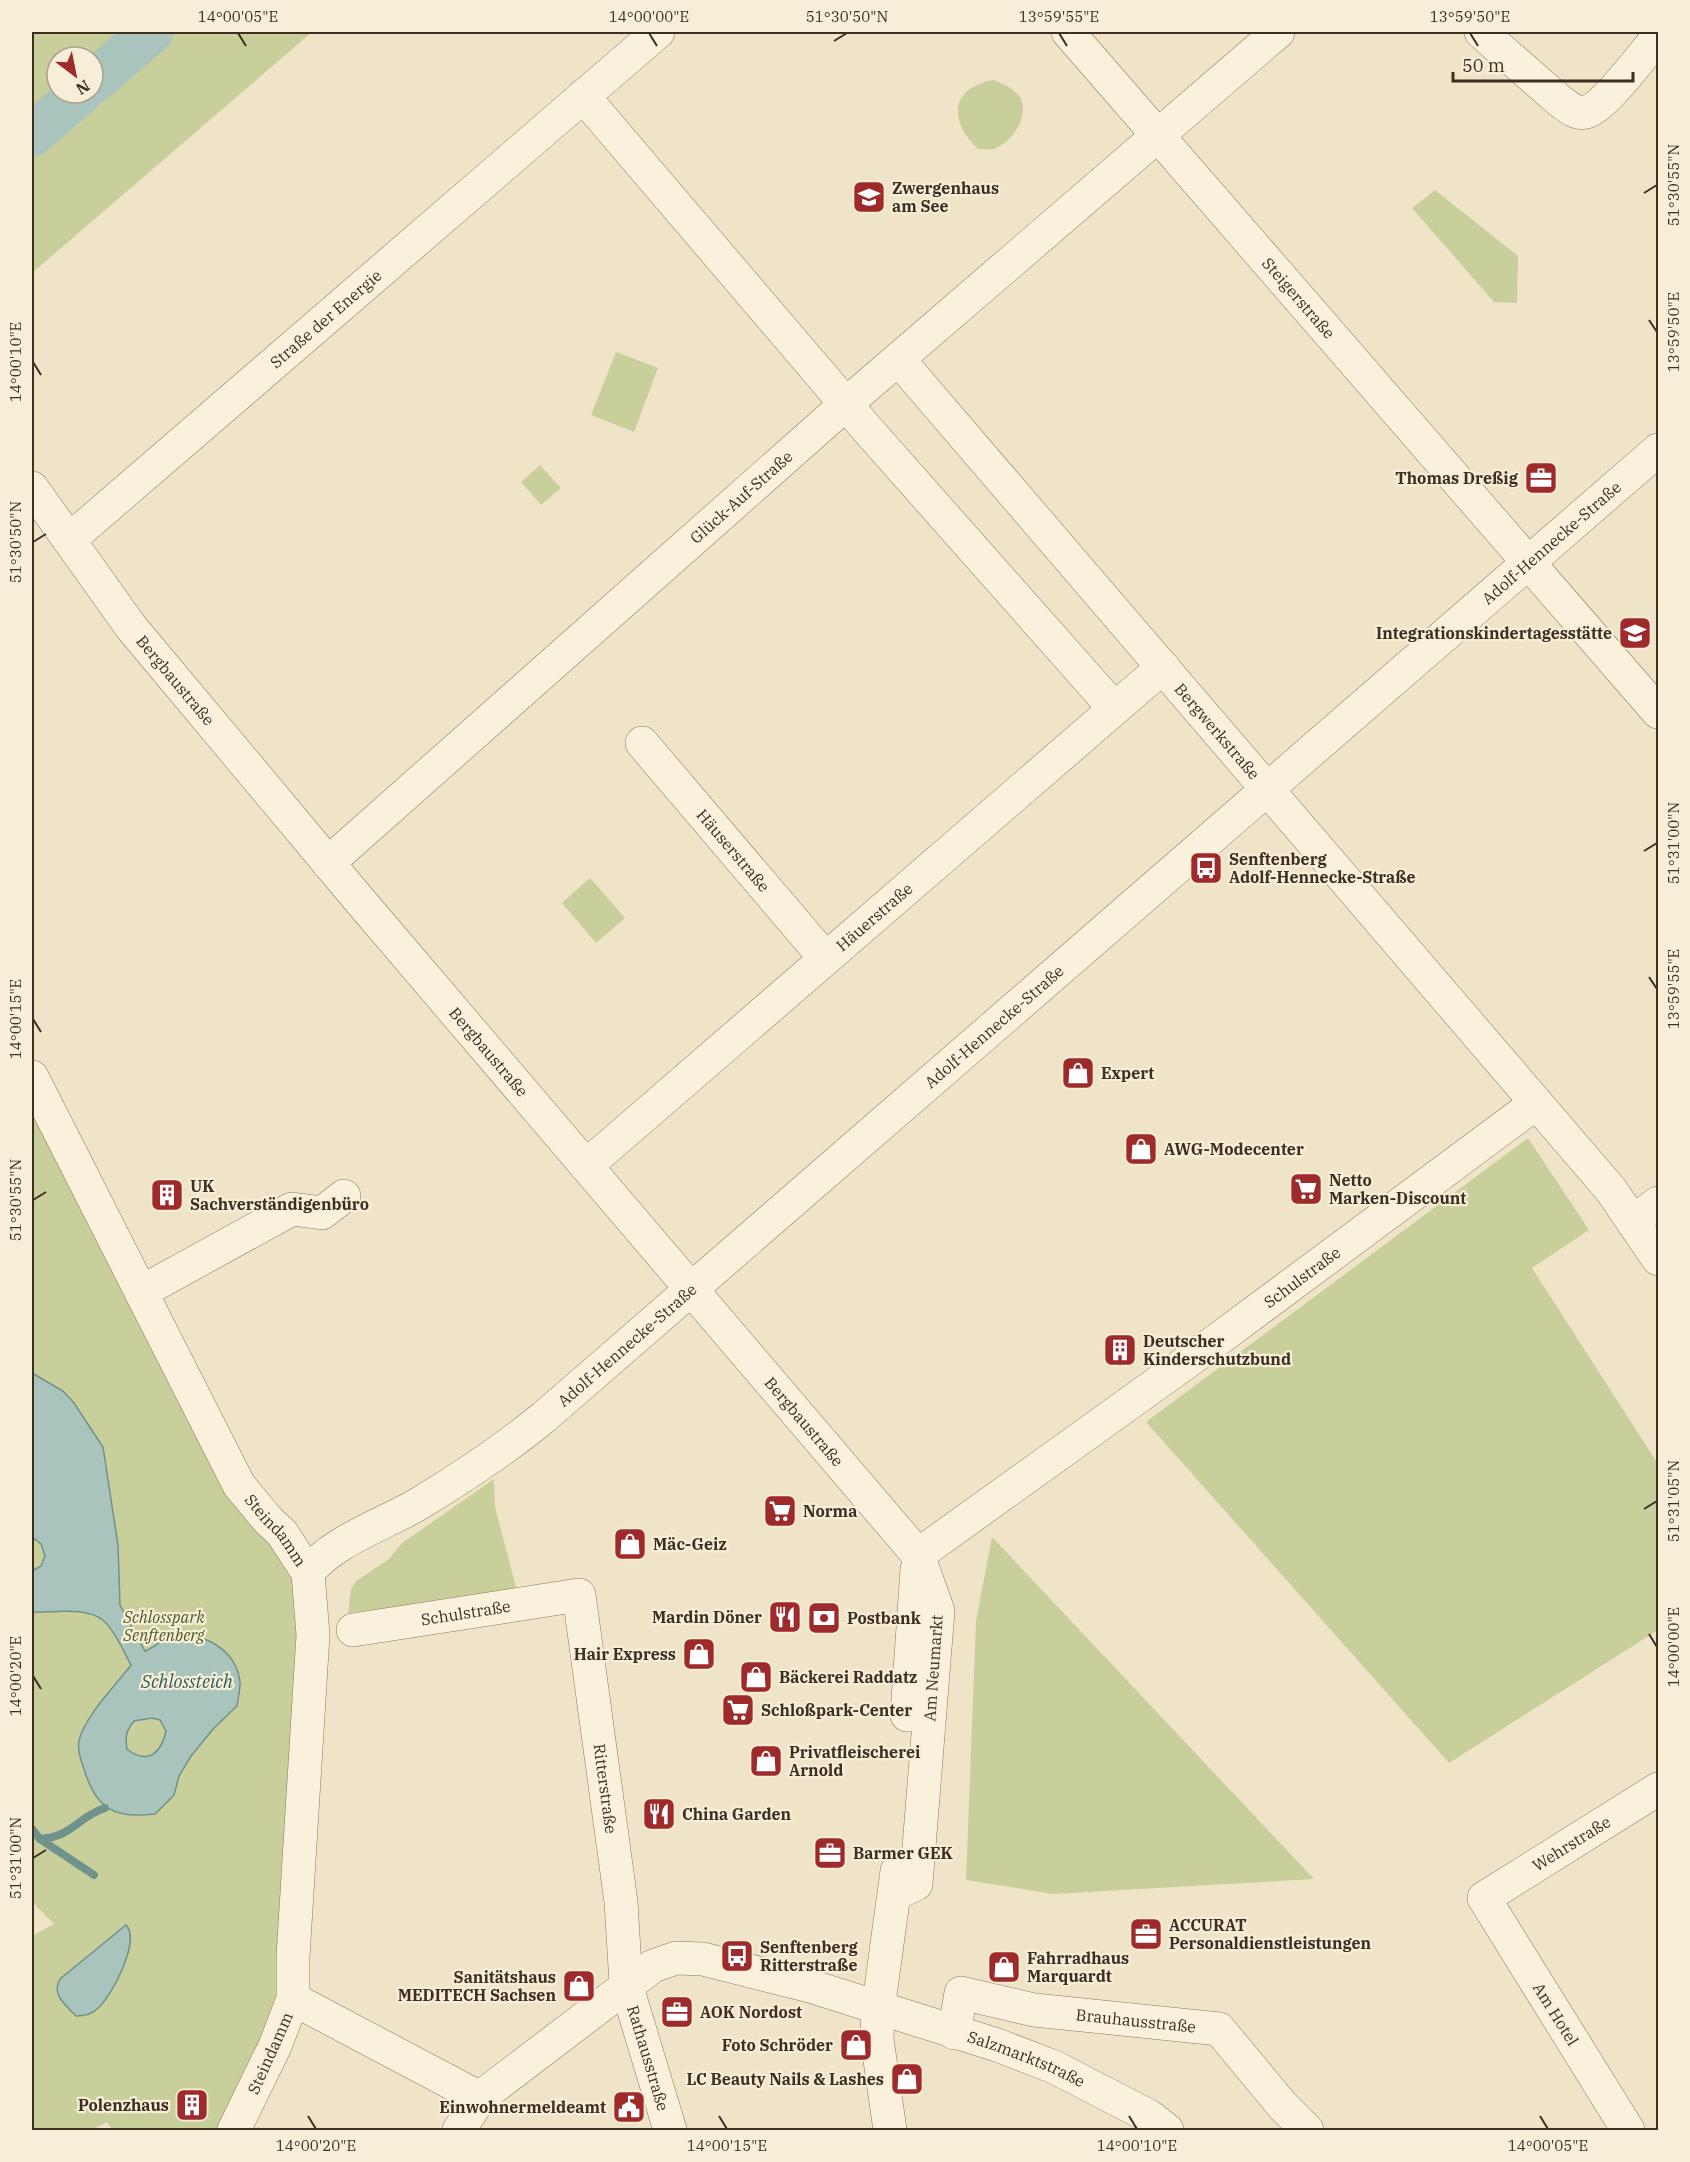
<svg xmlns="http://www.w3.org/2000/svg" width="1690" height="2162" font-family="'IBM Plex Serif',serif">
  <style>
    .green { fill: #c9cf9b; fill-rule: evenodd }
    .water { fill: #a9c4bc; stroke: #6f938a; stroke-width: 1.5; fill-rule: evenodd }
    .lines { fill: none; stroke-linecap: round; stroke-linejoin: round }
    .stream { stroke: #6f938a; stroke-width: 8 }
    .river { stroke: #a9c4bc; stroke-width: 44 }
    .minor-casing { stroke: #8d765c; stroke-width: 34 }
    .minor { stroke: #faf1dc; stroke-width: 33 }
    .ticks { fill: none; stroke: #3d2e20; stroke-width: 2 }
    .labels { text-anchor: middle; stroke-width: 4.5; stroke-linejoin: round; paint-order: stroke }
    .poi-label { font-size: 16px; font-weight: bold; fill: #3d2e20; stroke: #f7eed8; text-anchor: start }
    .street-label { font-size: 16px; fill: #3d2e20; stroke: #f7eed8 }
    .park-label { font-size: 16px; font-style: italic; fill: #4d5a26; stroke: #f7eed8 }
    .water-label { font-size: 18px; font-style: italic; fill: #2f5d5a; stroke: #f7eed8 }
    .neatline { fill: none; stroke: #3d2e20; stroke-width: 2 }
    .ticks-label { font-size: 15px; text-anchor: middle; fill: #3d2e20 }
  </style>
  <rect width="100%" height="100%" fill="#f0e4c8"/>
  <g class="green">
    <path d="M32 32H312L32 273ZM57 57H93V93H57Z"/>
    <path d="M994 80C1003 84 1016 89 1021 99 1029 118 1011 144 993 149 989 150 982 149 978 149 948 121 950 87 994 80Z"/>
    <path d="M1435 190 1518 256 1517 303 1494 302 1412 208Z"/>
    <path d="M616 352 658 368 634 432 591 415Z"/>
    <path d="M540 465 561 488 541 505 521 482Z"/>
    <path d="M590 878 625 918 596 943 562 903Z"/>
    <path d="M32 1105 123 1294 240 1507 292 1563 299 1629 282 1976 266 2044 224 2130H112L107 2122 92 2130H32V1936L54 1924 32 1902Z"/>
    <path d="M1528 1138 1589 1230 1532 1268 1658 1464V1630L1449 1763 1146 1422Z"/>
    <path d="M494 1479 495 1507 517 1591 348 1613 351 1589 356 1581 389 1559 402 1543Z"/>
    <path d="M992 1537 1314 1879 1053 1894 966 1880 976 1621Z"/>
  </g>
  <g class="water">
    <path d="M32 1373 63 1391 74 1403 103 1447 118 1545 120 1605 145 1651C153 1648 161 1640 170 1637 199 1629 238 1649 240 1683 240 1690 238 1699 237 1706L214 1728 191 1756 179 1776 174 1795 155 1814C114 1819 96 1809 84 1769 81 1761 77 1749 79 1741 84 1717 116 1685 131 1665 124 1652 115 1631 104 1621 86 1606 53 1613 32 1612V1571L41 1566 45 1556 41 1544 32 1537ZM152 1718 160 1720 166 1731C161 1754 147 1765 127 1749 125 1736 126 1731 134 1721Z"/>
    <path d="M126 1925C141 1940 112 1997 97 2009 91 2015 84 2016 76 2016 65 2004 51 1995 60 1979Z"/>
  </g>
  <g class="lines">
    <g class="stream">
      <path d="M32 1829 40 1839 94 1875"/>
      <path d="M40 1839C74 1836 77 1817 105 1808"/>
    </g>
    <g class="river">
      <path d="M93 82 151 32"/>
      <path d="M32 135 80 93"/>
    </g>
    <g class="minor-casing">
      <g id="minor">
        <path id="s1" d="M1068 32 1658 712"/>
        <path d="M1481 32 1561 102C1569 107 1576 115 1586 112 1605 107 1644 53 1658 37"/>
        <path d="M583 96 867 429 1114 708"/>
        <path id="s2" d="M899 360 1611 1190 1658 1259"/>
        <path id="s3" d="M32 488 131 627 361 902 918 1555 938 1611 916 1884 895 1894"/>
        <path id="s4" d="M69 540 658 32"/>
        <path id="s5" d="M642 743 825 958"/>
        <path id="s6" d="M328 863 846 404 1278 32"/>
        <path id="s7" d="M32 1077 239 1485 268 1520 282 1533 308 1573 313 1635 293 1957V1999L275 2046 234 2130"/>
        <path id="s8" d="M586 1166 1163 667"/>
        <path d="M1634 1221 1658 1203"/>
        <path d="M141 1292 292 1209 322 1213 344 1196"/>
        <path id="s9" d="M918 1555 1209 1346 1535 1104"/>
        <path id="s10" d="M308 1573C330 1542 387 1523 420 1503 463 1477 505 1449 544 1417L1658 450"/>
        <path id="s11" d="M353 1630 579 1595 621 1902 626 1984 670 2130"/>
        <path d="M907 1715 917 1569"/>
        <path d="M293 1999 480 2098"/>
        <path id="s12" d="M954 2033 961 1993 1034 2010 1219 2029 1282 2105 1307 2130"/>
        <path id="s13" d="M459 2130 480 2098 490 2090 653 1966 676 1958 703 1959 810 1986 997 2045 1054 2067 1149 2116 1167 2130"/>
        <path d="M890 2130 877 2039 878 2010 897 1871"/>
        <path id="s14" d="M1628 2130 1484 1898 1658 1789"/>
      </g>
    </g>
    <use href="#minor" class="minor"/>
  </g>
  <path class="ticks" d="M238 33 246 46M649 33 657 46M1059 33 1067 46M1470 33 1478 46M834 41 847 33M1644 193 1657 185M1649 320 1657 332M33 362 41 375M33 542 46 534M1644 851 1657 843M1649 977 1657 989M33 1019 41 1032M33 1200 46 1192M1644 1509 1657 1501M1649 1634 1657 1647M33 1676 41 1689M33 1858 46 1850M308 2116 316 2129M719 2116 727 2129M1129 2116 1137 2129M1540 2116 1548 2129"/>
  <defs>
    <g id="school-square" transform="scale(1.725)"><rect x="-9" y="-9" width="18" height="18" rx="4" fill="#9e2a2b" stroke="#f7eed8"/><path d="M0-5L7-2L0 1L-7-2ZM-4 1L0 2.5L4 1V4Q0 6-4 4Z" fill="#fff"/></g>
    <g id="office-square" transform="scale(1.725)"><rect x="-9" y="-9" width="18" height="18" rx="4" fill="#9e2a2b" stroke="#f7eed8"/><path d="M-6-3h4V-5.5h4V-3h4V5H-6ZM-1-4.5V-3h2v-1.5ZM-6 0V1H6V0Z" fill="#fff"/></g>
    <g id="bus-square" transform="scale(1.725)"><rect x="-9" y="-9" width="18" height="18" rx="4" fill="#9e2a2b" stroke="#f7eed8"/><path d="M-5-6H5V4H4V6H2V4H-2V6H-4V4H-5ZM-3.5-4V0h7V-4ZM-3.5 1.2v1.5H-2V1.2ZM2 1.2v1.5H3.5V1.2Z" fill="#fff"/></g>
    <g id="shop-square" transform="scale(1.725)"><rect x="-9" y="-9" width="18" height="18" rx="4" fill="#9e2a2b" stroke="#f7eed8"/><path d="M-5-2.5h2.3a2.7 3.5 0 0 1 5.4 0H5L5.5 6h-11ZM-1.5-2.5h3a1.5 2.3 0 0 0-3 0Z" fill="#fff"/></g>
    <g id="supermarket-square" transform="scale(1.725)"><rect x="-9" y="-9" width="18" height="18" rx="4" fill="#9e2a2b" stroke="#f7eed8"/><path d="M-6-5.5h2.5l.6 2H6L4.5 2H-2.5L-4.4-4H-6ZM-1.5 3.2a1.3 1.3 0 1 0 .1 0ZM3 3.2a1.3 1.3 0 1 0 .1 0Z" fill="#fff"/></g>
    <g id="building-square" transform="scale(1.725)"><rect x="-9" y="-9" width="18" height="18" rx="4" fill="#9e2a2b" stroke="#f7eed8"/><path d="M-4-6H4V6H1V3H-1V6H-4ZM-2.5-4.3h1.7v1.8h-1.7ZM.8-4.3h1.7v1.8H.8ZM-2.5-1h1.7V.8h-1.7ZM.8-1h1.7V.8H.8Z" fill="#fff"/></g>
    <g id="restaurant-square" transform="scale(1.725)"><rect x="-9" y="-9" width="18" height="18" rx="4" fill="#9e2a2b" stroke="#f7eed8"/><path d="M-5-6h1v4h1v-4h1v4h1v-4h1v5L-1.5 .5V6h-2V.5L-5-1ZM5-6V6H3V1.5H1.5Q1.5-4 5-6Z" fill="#fff"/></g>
    <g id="bank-square" transform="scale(1.725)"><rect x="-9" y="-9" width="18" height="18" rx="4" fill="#9e2a2b" stroke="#f7eed8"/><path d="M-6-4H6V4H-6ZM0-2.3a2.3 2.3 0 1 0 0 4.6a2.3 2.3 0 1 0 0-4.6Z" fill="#fff"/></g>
    <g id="civic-square" transform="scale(1.725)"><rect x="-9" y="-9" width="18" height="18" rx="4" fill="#9e2a2b" stroke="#f7eed8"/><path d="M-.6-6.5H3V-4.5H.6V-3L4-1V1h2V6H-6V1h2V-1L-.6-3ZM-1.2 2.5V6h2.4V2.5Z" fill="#fff"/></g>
  </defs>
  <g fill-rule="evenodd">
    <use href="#school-square" x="869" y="197"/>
    <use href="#office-square" x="1541" y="478"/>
    <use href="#school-square" x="1635" y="633"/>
    <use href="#bus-square" x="1206" y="868"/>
    <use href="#shop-square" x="1078" y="1073"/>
    <use href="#shop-square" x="1141" y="1149"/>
    <use href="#supermarket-square" x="1306" y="1189"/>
    <use href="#building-square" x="167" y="1195"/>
    <use href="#building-square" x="1120" y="1350"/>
    <use href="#supermarket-square" x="780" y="1511"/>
    <use href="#shop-square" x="630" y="1544"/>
    <use href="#restaurant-square" x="785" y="1617"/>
    <use href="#bank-square" x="824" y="1618"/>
    <use href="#shop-square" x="699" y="1654"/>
    <use href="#shop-square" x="756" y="1677"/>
    <use href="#supermarket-square" x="738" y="1710"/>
    <use href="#shop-square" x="766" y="1761"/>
    <use href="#restaurant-square" x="659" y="1814"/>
    <use href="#office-square" x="830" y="1853"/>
    <use href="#office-square" x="1146" y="1934"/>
    <use href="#bus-square" x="737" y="1956"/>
    <use href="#shop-square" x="1004" y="1967"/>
    <use href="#shop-square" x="579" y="1986"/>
    <use href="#office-square" x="677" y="2012"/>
    <use href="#shop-square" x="856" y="2045"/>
    <use href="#shop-square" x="907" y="2079"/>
    <use href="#building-square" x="192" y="2105"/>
    <use href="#civic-square" x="629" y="2107"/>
  </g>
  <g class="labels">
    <g class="poi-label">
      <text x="892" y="194">Zwergenhaus<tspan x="892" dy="18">am See</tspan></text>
      <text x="1518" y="484" text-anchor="end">Thomas Dreßig</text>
      <text x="1612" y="639" text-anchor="end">Integrationskindertagesstätte</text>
      <text x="1229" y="865">Senftenberg<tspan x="1229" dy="18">Adolf-Hennecke-Straße</tspan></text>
      <text x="1101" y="1079">Expert</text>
      <text x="1164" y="1155">AWG-Modecenter</text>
      <text x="1329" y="1186">Netto<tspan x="1329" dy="18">Marken-Discount</tspan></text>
      <text x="190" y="1192">UK<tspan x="190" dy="18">Sachverständigenbüro</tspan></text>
      <text x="1143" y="1347">Deutscher<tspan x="1143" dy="18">Kinderschutzbund</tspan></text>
      <text x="803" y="1517">Norma</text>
      <text x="653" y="1550">Mäc-Geiz</text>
      <text x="762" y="1623" text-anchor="end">Mardin Döner</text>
      <text x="847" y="1624">Postbank</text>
      <text x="676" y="1660" text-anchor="end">Hair Express</text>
      <text x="779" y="1683">Bäckerei Raddatz</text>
      <text x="761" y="1716">Schloßpark-Center</text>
      <text x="789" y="1758">Privatfleischerei<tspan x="789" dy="18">Arnold</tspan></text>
      <text x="682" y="1820">China Garden</text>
      <text x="853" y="1859">Barmer GEK</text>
      <text x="1169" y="1931">ACCURAT<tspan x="1169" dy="18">Personaldienstleistungen</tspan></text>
      <text x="760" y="1953">Senftenberg<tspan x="760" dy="18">Ritterstraße</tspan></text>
      <text x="1027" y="1964">Fahrradhaus<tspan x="1027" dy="18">Marquardt</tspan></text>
      <text x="556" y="1983" text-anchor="end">Sanitätshaus<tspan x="556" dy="18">MEDITECH Sachsen</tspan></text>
      <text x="700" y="2018">AOK Nordost</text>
      <text x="833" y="2051" text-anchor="end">Foto Schröder</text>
      <text x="884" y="2085" text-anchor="end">LC Beauty Nails &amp; Lashes</text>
      <text x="169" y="2111" text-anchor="end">Polenzhaus</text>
      <text x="606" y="2113" text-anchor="end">Einwohnermeldeamt</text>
    </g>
    <g class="street-label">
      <text dy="6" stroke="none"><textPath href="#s1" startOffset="352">Steigerstraße</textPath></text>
      <text dy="6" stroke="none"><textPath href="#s4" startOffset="339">Straße der Energie</textPath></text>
      <text dy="6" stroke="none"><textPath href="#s6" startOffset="552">Glück-Auf-Straße</textPath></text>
      <text dy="6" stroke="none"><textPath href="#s10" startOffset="1618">Adolf-Hennecke-Straße</textPath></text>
      <text dy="6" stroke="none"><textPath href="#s3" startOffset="240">Bergbaustraße</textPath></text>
      <text dy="6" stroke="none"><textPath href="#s2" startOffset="489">Bergwerkstraße</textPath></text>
      <text dy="6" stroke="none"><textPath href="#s5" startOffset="141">Häuserstraße</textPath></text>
      <text dy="6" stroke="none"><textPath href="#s8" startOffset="381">Häuerstraße</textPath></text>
      <text dy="6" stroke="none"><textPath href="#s10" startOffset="880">Adolf-Hennecke-Straße</textPath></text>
      <text dy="6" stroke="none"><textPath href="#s3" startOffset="726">Bergbaustraße</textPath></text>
      <text dy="6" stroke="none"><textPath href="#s9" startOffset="474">Schulstraße</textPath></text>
      <text dy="6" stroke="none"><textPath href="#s10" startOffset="394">Adolf-Hennecke-Straße</textPath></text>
      <text dy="6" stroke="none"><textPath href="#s3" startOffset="1212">Bergbaustraße</textPath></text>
      <text dy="6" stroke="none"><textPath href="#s7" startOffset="516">Steindamm</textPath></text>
      <text dy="6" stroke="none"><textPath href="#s11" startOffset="114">Schulstraße</textPath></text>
      <text transform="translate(933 1668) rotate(-86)" y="6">Am Neumarkt</text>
      <text dy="6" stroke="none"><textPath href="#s11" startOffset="424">Ritterstraße</textPath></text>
      <text dy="6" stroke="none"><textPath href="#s14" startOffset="376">Wehrstraße</textPath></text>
      <text transform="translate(1556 2014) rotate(58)" y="6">Am Hotel</text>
      <text dy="6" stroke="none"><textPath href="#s12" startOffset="218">Brauhausstraße</textPath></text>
      <text transform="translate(270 2053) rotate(-66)" y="6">Steindamm</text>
      <text dy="6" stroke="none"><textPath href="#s11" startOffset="698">Rathausstraße</textPath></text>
      <text dy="6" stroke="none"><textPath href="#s13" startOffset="646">Salzmarktstraße</textPath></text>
    </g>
    <g class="park-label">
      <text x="164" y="1623">Schlosspark<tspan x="164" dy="18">Senftenberg</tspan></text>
    </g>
    <g class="water-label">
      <text x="187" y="1688">Schlossteich</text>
    </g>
  </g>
  <rect width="1690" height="2162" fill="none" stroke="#f7eed8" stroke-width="66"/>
  <g transform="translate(75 75) rotate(148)"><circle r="28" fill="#f7eed8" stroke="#ada18e" stroke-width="1.5"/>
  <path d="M0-4.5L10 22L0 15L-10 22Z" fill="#9e2a2b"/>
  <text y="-9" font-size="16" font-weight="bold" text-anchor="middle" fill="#3d2e20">N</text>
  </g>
  <path d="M1453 72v9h180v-9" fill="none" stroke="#3d2e20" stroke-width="3"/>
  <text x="1462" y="72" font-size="18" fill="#3d2e20" stroke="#f7eed8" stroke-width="4.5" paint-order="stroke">50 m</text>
  <rect x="33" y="33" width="1624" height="2096" class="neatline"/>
  <g class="ticks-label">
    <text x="238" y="22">14°00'05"E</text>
    <text x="649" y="22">14°00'00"E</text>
    <text x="847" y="22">51°30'50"N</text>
    <text x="1059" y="22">13°59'55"E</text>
    <text x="1470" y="22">13°59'50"E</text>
    <text transform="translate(1674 185) rotate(-90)" y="5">51°30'55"N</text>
    <text transform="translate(1674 332) rotate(-90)" y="5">13°59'50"E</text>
    <text transform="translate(16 362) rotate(-90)" y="5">14°00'10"E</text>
    <text transform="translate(16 542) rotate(-90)" y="5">51°30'50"N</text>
    <text transform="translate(1674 843) rotate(-90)" y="5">51°31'00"N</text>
    <text transform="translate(1674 989) rotate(-90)" y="5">13°59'55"E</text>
    <text transform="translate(16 1019) rotate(-90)" y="5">14°00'15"E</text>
    <text transform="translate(16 1200) rotate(-90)" y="5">51°30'55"N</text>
    <text transform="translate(1674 1501) rotate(-90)" y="5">51°31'05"N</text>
    <text transform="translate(1674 1647) rotate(-90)" y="5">14°00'00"E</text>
    <text transform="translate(16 1676) rotate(-90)" y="5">14°00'20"E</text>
    <text transform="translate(16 1858) rotate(-90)" y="5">51°31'00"N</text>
    <text x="316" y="2151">14°00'20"E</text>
    <text x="727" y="2151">14°00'15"E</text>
    <text x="1137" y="2151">14°00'10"E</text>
    <text x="1548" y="2151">14°00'05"E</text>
  </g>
</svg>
